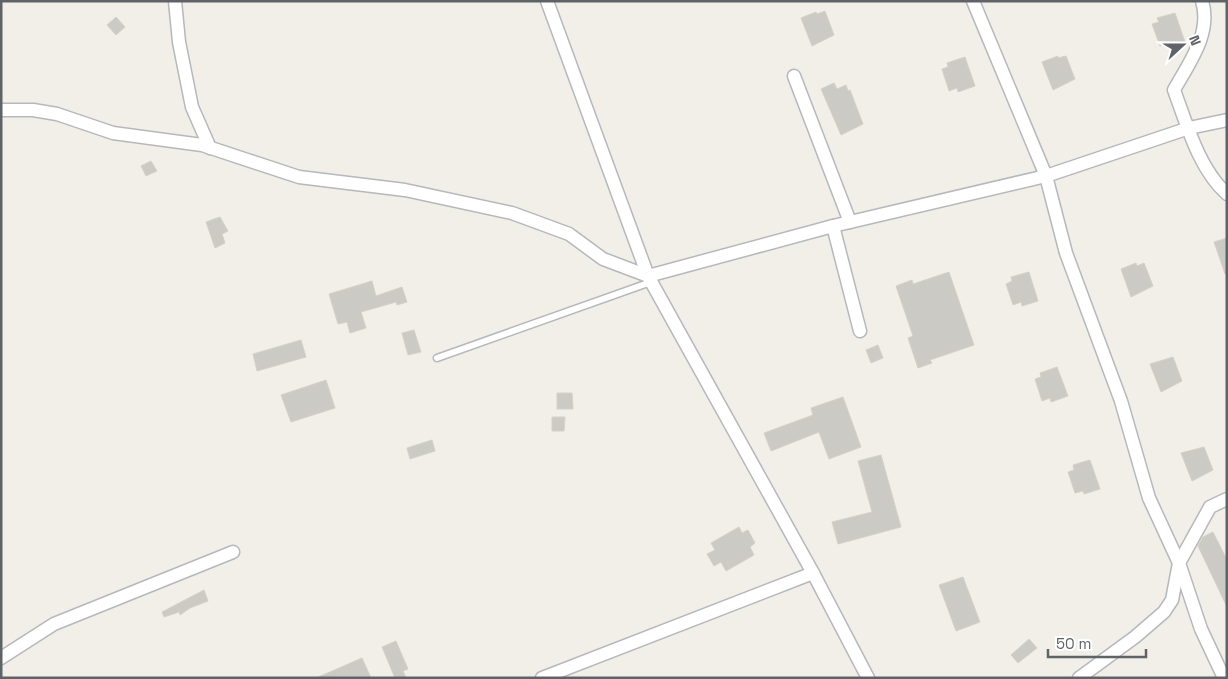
<svg xmlns="http://www.w3.org/2000/svg" width="1228" height="679" font-family="'Space Grotesk',sans-serif">
  <style>
    .building { fill: #cccac5; stroke: #d6d1c6 }
    .lines { fill: none; stroke-linecap: round; stroke-linejoin: round }
    .service-casing { stroke: #b5b8bc; stroke-width: 9 }
    .minor-casing { stroke: #b5b8bc; stroke-width: 15 }
    .service { stroke: #fff; stroke-width: 6 }
    .minor { stroke: #fff; stroke-width: 12 }
  </style>
  <rect width="100%" height="100%" fill="#f1efe8"/>
  <g class="building">
    <path d="M825 11 834 35 812 46 801 18 816 12 817 14Z"/>
    <path d="M1175 13 1185 42 1168 47 1167 43 1160 46 1152 24 1159 22 1157 18Z"/>
    <path d="M116 17 125 27 116 35 107 25Z"/>
    <path d="M1058 56V58L1066 56 1075 79 1053 90 1042 62Z"/>
    <path d="M965 57 975 86 958 92 957 88 949 91 942 69 948 67 947 63Z"/>
    <path d="M834 83 837 89 846 85 848 91 850 90 863 124 841 135 821 89Z"/>
    <path d="M151 161 157 171 146 176 141 166Z"/>
    <path d="M220 217 228 231 222 234 225 243 215 248 206 222Z"/>
    <path d="M1227 238V274H1225L1214 242Z"/>
    <path d="M1136 263 1137 266 1144 263 1153 286 1131 297 1121 269Z"/>
    <path d="M949 272 974 345 930 360 932 363 918 368 908 338 913 336 896 286 912 280 913 284Z"/>
    <path d="M1029 272 1038 301 1022 306 1021 302 1013 305 1006 284 1012 281 1011 277Z"/>
    <path d="M372 281 376 296 402 287 407 302 397 305 396 302 361 312 366 328 350 333 347 322 338 324 329 294Z"/>
    <path d="M414 330 421 352 408 355 402 333Z"/>
    <path d="M301 340 306 357 257 371 253 354Z"/>
    <path d="M878 345 883 358 871 363 866 350Z"/>
    <path d="M1173 357 1182 381 1161 392 1150 364Z"/>
    <path d="M1057 367 1068 396 1051 402 1050 398 1042 401 1035 379 1041 377 1040 373Z"/>
    <path d="M326 380 335 408 291 422 281 395Z"/>
    <path d="M557 393H572L573 409H557Z"/>
    <path d="M843 397 861 447 829 459 819 432 771 451 764 433 813 415 811 408Z"/>
    <path d="M552 417H565L564 431H552Z"/>
    <path d="M432 440 435 451 410 459 407 448Z"/>
    <path d="M1204 447 1213 470 1192 481 1181 453Z"/>
    <path d="M881 455 901 527 838 544 832 522 872 512 858 461Z"/>
    <path d="M1090 460 1100 489 1084 494 1083 491 1075 493 1068 472 1074 470 1073 465Z"/>
    <path d="M739 527 742 533 748 530 755 543 750 547 754 555 726 571 721 562 714 566 707 554 715 550 711 543Z"/>
    <path d="M1213 532 1227 560V607L1198 546 1203 537Z"/>
    <path d="M963 577 980 622 956 631 939 585Z"/>
    <path d="M204 590 208 601 190 608 180 615 179 612 164 617 162 612Z"/>
    <path d="M1029 639 1037 648 1018 663 1011 655Z"/>
    <path d="M396 641 408 669 403 671 406 678H395L382 647Z"/>
    <path d="M362 658 371 678H316Z"/>
  </g>
  <g class="lines">
    <g class="service-casing">
      <path id="service" d="M437 358 651 282"/>
    </g>
    <g class="minor-casing">
      <g id="minor">
        <path d="M175 1 179 42 192 107 210 148"/>
        <path d="M547 1 648 276 813 573 868 678"/>
        <path d="M973 1 1046 176 1066 253 1121 401 1149 498 1179 563 1201 629 1224 678"/>
        <path d="M1202 1C1212 33 1189 63 1174 90 1187 125 1199 169 1227 194"/>
        <path d="M794 76 850 222"/>
        <path d="M1 110H33L57 114 113 133 202 145 299 177 405 190 512 213 569 234 603 259 648 276 833 226 1046 176 1189 128 1227 120"/>
        <path d="M833 226 860 331"/>
        <path d="M1 658 54 624 233 552"/>
        <path d="M542 678 813 573"/>
        <path d="M1079 678 1135 637 1164 612 1172 600 1179 563 1210 507 1227 499"/>
      </g>
    </g>
    <use href="#service" class="service"/>
    <use href="#minor" class="minor"/>
  </g>
  <rect width="1228" height="679" fill="none" stroke="#5f6368" stroke-width="5"/>
  <g transform="translate(1183 45) rotate(69)" stroke="#ffffff" stroke-width="4" paint-order="stroke">
  <path d="M0-4L9 19L0 12L-9 19Z" fill="#5f6368"/>
  <text y="-8" font-size="14" font-weight="bold" text-anchor="middle" fill="#5f6368">N</text>
  </g>
  <path d="M1048 649v8h98v-8" fill="none" stroke="#5f6368" stroke-width="2.5"/>
  <text x="1056" y="649" font-size="15" fill="#5f6368" stroke="#ffffff" stroke-width="4" paint-order="stroke">50 m</text>
</svg>
